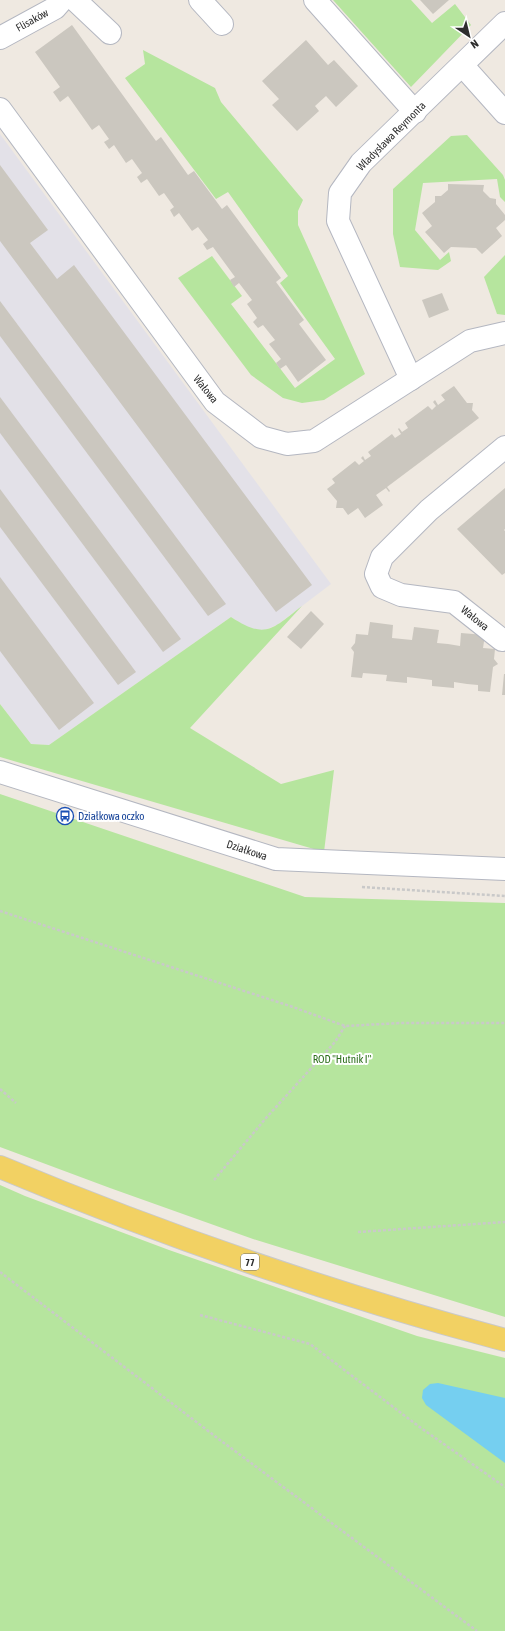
<svg xmlns="http://www.w3.org/2000/svg" width="505" height="1631" font-family="'Asap Condensed',sans-serif">
  <style>
    .industrial { fill: #e3e1e8 }
    .green { fill: #b6e59e }
    .water { fill: #75cff0 }
    .building { fill: #cbc7bf }
    .lines { fill: none; stroke-linecap: round; stroke-linejoin: round }
    .minor-casing { stroke: #b4b7c1; stroke-width: 24 }
    .major-casing { stroke: #c9c9c9; stroke-width: 24 }
    .path { stroke: #c9c9c9; stroke-width: 2.5; stroke-dasharray: 3 2; stroke-linecap: butt }
    .minor { stroke: #fff; stroke-width: 22 }
    .major { stroke: #f2d163; stroke-width: 22 }
    .labels { text-anchor: middle; stroke-width: 4; stroke-linejoin: round; paint-order: stroke }
    .shield { fill: #fff; stroke: #6d6d6d; stroke-width: 1 }
    .shield-label { font-size: 10px; font-weight: bold; fill: #2e2e2e }
    .street-label { font-size: 11px; fill: #2e2e2e; stroke: #fff }
    .transit-label { font-size: 11px; fill: #164399; stroke: #fff; text-anchor: start }
    .park-label { font-size: 11px; fill: #2c6e1b; stroke: #fff }
  </style>
  <rect width="100%" height="100%" fill="#efe9e1"/>
  <path class="industrial" d="M0 134 331 584 277 625 262 631 246 627 231 617 49 745 31 744 0 704Z"/>
  <g class="green">
    <path d="M333 0H411L432 23 455 4 471 25 411 87Z"/>
    <path d="M143 50 215 88 221 102 303 200 298 211V225L365 374 324 400 302 403 283 398 251 375 178 278 212 256 242 296 231 304 295 388 335 359 280 283 288 276 228 192 216 199 125 78 145 64Z"/>
    <path d="M467 135 503 175 505 180V202L500 197 497 179 423 183 415 230 440 260 449 252 451 261 438 270 400 267 393 234V189L451 136Z"/>
    <path d="M505 255V315L497 314 484 277Z"/>
    <path d="M302 606 190 728 281 784 334 770 324 852 0 757V704L31 744 49 745 231 617C266 640 272 629 302 606Z"/>
    <path d="M0 794 305 897 505 903V1317L253 1239 110 1188 0 1147Z"/>
    <path d="M0 1185 25 1196 169 1250 417 1336 505 1358V1631H0Z"/>
  </g>
  <path class="water" d="M438 1383 505 1398V1463L426 1405 422 1398 423 1390 430 1384Z"/>
  <g class="building">
    <path d="M420 0H449L433 14Z"/>
    <path d="M72 25 156 141 161 137 188 175 194 171 222 209 227 205 281 278 276 282 304 320 299 324 326 360 298 382 286 365 280 369 276 363 281 359 269 344 275 340 263 325 258 328 253 322 257 318 247 304 252 300 239 283 234 287 230 280 235 277 213 247 207 250 203 244 208 240 198 227 192 231 179 213 174 217 170 210 174 207 164 193 159 196 147 179 141 183 137 177 142 173 132 159 126 163 114 145 109 149 104 142 109 139 99 125 92 130 68 96 60 102 53 92 60 87 35 52Z"/>
    <path d="M306 40 328 65 334 60 358 86 336 107 326 96 315 106 319 111 297 131 272 105 279 99 262 81Z"/>
    <path d="M0 165 48 230 30 243 57 279 74 265 312 585 276 612 0 241Z"/>
    <path d="M448 184 484 185 483 191 490 198 496 199V204L505 215V220L496 228 502 236 482 254 476 248 451 247 444 253 425 232 432 226 422 213 435 202V196H441L448 190Z"/>
    <path d="M442 293 449 310 429 318 422 300Z"/>
    <path d="M0 301 226 604 208 616 0 336Z"/>
    <path d="M454 386 467 403H473L472 410 479 418 387 487 390 491 389 492 386 488 376 495 383 505 365 518 358 508 348 515 343 508H336L337 501 327 489 335 483 332 479 355 461 359 465 364 461 361 458 363 456 365 460 371 456 368 452 392 434 395 438 401 434 398 429 399 428 402 432 408 428 405 423 428 406 432 410 436 406 433 402 435 400 438 405 445 400 441 395Z"/>
    <path d="M0 397 181 639 163 652 0 433Z"/>
    <path d="M505 488V529L504 530 505 531V573L502 575 457 529Z"/>
    <path d="M0 489 136 672 118 685 0 527Z"/>
    <path d="M0 577 94 703 59 730 0 651Z"/>
    <path d="M311 611 324 624 301 649 287 637Z"/>
    <path d="M370 622 393 625 392 638 412 640 414 627 439 630 437 643 448 644 460 646 461 633 485 635 483 648 495 649 494 659 498 664 493 667 490 692 478 691V685L467 684 454 682V688L432 686V680L407 677V683L386 681 387 675 363 673 362 678 351 677 354 652 351 648 355 643 356 634 368 635Z"/>
    <path d="M504 674H505V695H502Z"/>
  </g>
  <g class="lines">
    <g class="minor-casing">
      <g id="minor">
        <path d="M75 0 110 33"/>
        <path d="M200 0 222 24"/>
        <path d="M315 0 415 112"/>
        <path d="M0 38 55 8 62 0"/>
        <path d="M463 66 505 113"/>
        <path d="M0 109 215 402 261 437 287 444 314 441 470 341 505 333"/>
        <path d="M411 379 338 221 340 193 361 163 505 23"/>
        <path d="M502 640 454 602 401 595 382 587 376 574 382 557 429 510 505 447"/>
        <path d="M0 772 276 859 505 869"/>
      </g>
    </g>
    <g class="major-casing">
      <path id="major" d="M0 1167C165 1236 333 1294 505 1340"/>
    </g>
    <g class="path">
      <path d="M362 887 505 896"/>
      <path d="M0 911 290 1006 345 1026 401 1023H505"/>
      <path d="M0 1089 16 1103"/>
      <path d="M214 1180 266 1118 335 1042 345 1026"/>
      <path d="M358 1232 505 1222"/>
      <path d="M0 1272 216 1437 477 1631"/>
      <path d="M200 1315 310 1344 421 1428 505 1487"/>
    </g>
    <use href="#minor" class="minor"/>
    <use href="#major" class="major"/>
  </g>
  <defs>
    <g id="bus-ring" transform="scale(0.9)"><circle r="9.5" fill="#fff" stroke="#1a4fb4" stroke-width="1.5"/><path d="M-5-6H5V4H4V6H2V4H-2V6H-4V4H-5ZM-3.5-4V0h7V-4ZM-3.5 1.2v1.5H-2V1.2ZM2 1.2v1.5H3.5V1.2Z" fill="#1a4fb4"/></g>
  </defs>
  <g fill-rule="evenodd">
    <use href="#bus-ring" x="65" y="816"/>
  </g>
  <g class="labels">
    <rect class="shield" x="241" y="1254" width="18" height="16" rx="3"/>
    <g class="shield-label">
      <text x="250" y="1266">77</text>
    </g>
    <g class="street-label">
      <text transform="translate(32 20) rotate(-29)" y="4">Flisaków</text>
      <text transform="translate(391 136) rotate(-45)" y="4">Władysława Reymonta</text>
      <text transform="translate(206 389) rotate(51)" y="4">Wałowa</text>
      <text transform="translate(475 618) rotate(39)" y="4">Wałowa</text>
      <text transform="translate(247 850) rotate(18)" y="4">Działkowa</text>
    </g>
    <g class="transit-label">
      <text x="78" y="820">Działkowa oczko</text>
    </g>
    <g class="park-label">
      <text x="342" y="1063">ROD "Hutnik I"</text>
    </g>
  </g>
  <g transform="translate(469 36) rotate(145)" stroke="#ffffff" stroke-width="3" paint-order="stroke">
  <path d="M0-3L7 15L0 10L-7 15Z" fill="#2e2e2e"/>
  <text y="-6" font-size="11" font-weight="bold" text-anchor="middle" fill="#2e2e2e">N</text>
  </g>
</svg>
